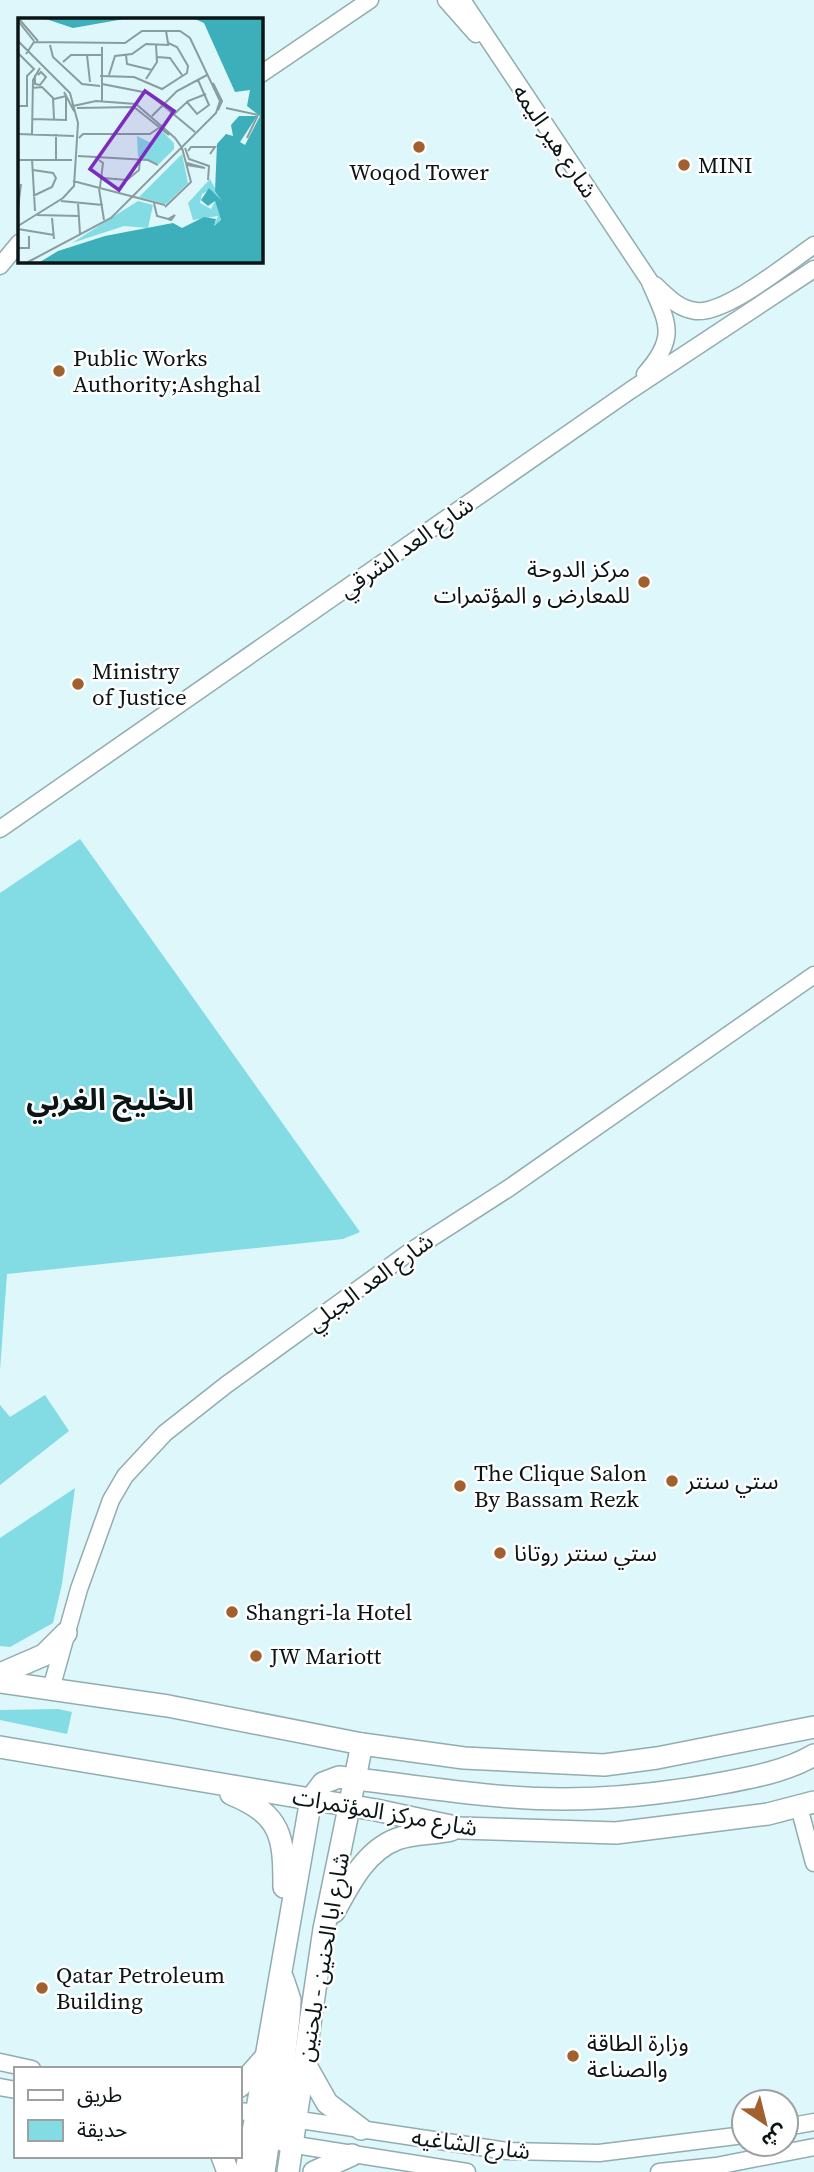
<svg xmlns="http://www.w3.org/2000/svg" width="814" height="2172" font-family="'Source Serif 4','Noto Sans Arabic',serif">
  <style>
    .green { fill: #83dbe4 }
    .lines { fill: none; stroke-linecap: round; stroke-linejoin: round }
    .minor-casing { stroke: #93acaf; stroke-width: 19 }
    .tertiary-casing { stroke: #93acaf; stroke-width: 24 }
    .minor { stroke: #fff; stroke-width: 16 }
    .tertiary { stroke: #fff; stroke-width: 21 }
    .poi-dot { fill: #a3602f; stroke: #fff; stroke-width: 2.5 }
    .labels { text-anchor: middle; stroke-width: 5; stroke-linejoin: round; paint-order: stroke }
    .street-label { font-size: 23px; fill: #0c1516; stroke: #fff }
    .poi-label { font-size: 23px; fill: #0c1516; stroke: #fff; text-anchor: start }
    .district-label { font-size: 30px; font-weight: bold; fill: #0c1516; stroke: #fff }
    .inset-road { fill: none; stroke: #899d9f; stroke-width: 2 }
    .view { fill: #7b2cbf; fill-opacity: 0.15; stroke: #7b2cbf; stroke-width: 3.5 }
    .inset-edge { fill: none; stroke: #0c1516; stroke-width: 3.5 }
  </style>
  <rect width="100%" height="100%" fill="#ddf7fa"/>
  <g class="green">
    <path d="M80 839 360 1232 343 1239 7 1274 0 1370V893Z"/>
    <path d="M45 1395 69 1431 0 1485V1405L10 1417Z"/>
    <path d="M75 1488 62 1584 53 1623 10 1647 0 1646V1538Z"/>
    <path d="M58 1709 72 1712 67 1734 0 1720V1710Z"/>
  </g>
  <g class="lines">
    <g class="minor-casing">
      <g id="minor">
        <path d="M446 0 476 34"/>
        <path d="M462 0 649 280C667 322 679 336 645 374"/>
        <path d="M261 74 370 0"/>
        <path d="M0 266 19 243"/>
        <path d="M655 285C667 296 678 309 696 311 726 314 788 263 814 245"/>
        <path d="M0 829 631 390 814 269"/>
        <path d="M51 1689 79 1589 111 1500 125 1476 165 1433 226 1385 411 1251 509 1188 814 975"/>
        <path d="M799 1807 814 1863"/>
        <path d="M0 2062 32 2069"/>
        <path d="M0 2087 16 2090"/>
        <path d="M240 2111 507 2151 599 2153 744 2135"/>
        <path d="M786 2127 814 2122"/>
        <path d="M283 2143 467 2172"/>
        <path d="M659 2172 716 2166 814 2147"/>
      </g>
    </g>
    <g class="tertiary-casing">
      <g id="tertiary">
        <path d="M0 1674 44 1655 66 1633"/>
        <path d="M0 1682 168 1706 362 1744 464 1758 604 1765 657 1758 814 1727"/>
        <path d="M0 1747 376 1810 460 1828 616 1833 768 1814 814 1802"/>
        <path d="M231 1794C282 1815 284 1837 284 1887"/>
        <path d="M334 1912C349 1885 365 1851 397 1839 413 1833 434 1834 451 1830"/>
        <path d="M283 1979 290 2000 289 2017 277 2118 282 2137 292 2146"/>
        <path d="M305 2064 327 2103 361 2129"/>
        <path d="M240 2086 264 2059"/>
        <path d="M259 2117 269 2139 264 2172"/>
        <path d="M222 2156 228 2172"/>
        <path d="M246 2172 311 1799 323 1783 339 1777C413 1785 488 1799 563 1799 614 1799 667 1793 717 1784 749 1778 785 1772 814 1755"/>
        <path d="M288 2172 324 1929 362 1744"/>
        <path d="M314 2172 352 2155"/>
      </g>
    </g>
    <use href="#minor" class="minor"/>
    <use href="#tertiary" class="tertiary"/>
  </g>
  <g class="poi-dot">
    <circle cx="419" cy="147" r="7"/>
    <circle cx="684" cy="165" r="7"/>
    <circle cx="59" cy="371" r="7"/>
    <circle cx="644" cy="582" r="7"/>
    <circle cx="78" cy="684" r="7"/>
    <circle cx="672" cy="1481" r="7"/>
    <circle cx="460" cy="1486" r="7"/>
    <circle cx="500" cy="1553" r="7"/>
    <circle cx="232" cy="1612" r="7"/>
    <circle cx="256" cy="1656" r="7"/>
    <circle cx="42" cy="1988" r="7"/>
    <circle cx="573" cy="2056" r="7"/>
  </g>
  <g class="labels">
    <g class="street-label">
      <text transform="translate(555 141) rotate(56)" y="8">شارع هير اليمه</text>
      <text transform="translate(406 547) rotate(-35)" y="8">شارع العد الشرقي</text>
      <text transform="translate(370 1282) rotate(-36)" y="8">شارع العد الجبلي</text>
      <text transform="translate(385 1812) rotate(10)" y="8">شارع مركز المؤتمرات</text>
      <text transform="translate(323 1957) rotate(-80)" y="8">شارع ابا الحنين - بلحنين</text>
      <text transform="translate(471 2144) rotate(7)" y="8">شارع الشاغيه</text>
    </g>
    <g class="poi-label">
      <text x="698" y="173">MINI</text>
      <text x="419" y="180" text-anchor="middle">Woqod Tower</text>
      <text x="73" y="366">Public Works<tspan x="73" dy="26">Authority;Ashghal</tspan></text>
      <text x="630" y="577" text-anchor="end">مركز الدوحة<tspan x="630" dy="26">للمعارض و المؤتمرات</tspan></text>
      <text x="92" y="679">Ministry<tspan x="92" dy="26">of Justice</tspan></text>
      <text x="474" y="1481">The Clique Salon<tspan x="474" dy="26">By Bassam Rezk</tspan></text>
      <text x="686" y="1489">ستي سنتر</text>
      <text x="514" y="1561">ستي سنتر روتانا</text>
      <text x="246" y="1620">Shangri-la Hotel</text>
      <text x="270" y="1664">JW Mariott</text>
      <text x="56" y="1983">Qatar Petroleum<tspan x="56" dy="26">Building</tspan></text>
      <text x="587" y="2051">وزارة الطاقة<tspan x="587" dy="26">والصناعة</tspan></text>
    </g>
    <g class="district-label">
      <text x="110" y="1110">الخليج الغربي</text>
    </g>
  </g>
  <g transform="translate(18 18)">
    <rect width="245" height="245" fill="#ddf7fa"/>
    <path d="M143 112 156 125V131L141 146 120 139 119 118 133 125ZM164 136 170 165 148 186 121 179ZM192 161 204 183 194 177 193 171 184 176 182 185 193 191 197 183 203 202 196 208 200 198 175 202 170 185ZM120 183 135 187 130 210 106 208 54 225Z" fill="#83dbe4"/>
    <path d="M28 1H106L55 10ZM177 1H245V244H22L40 233 87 218 155 205 164 210 186 199 198 201 196 208 203 202 197 183 190 188 183 182 191 170 204 183 197 173 199 126 208 116 215 118 213 107 221 98H239L222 124 227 127 242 98 229 88 232 72 217 74 186 5Z" fill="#3dafba"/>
    <path class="inset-road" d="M1 1 20 23M0 3 16 23M0 23 52 75 60 105 56 168 45 180 0 208M32 27 35 39 64 66 82 68M0 35 16 51 9 58V88H0M8 36 16 24 107 25 124 13H162L172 20 202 83 198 95 93 200 10 244M69 37 72 64M108 37 109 46 134 52M139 39 152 40 164 57M45 44 53 37H84M17 57V66L22 67 28 59 23 54 20 57M91 57 97 38 114 36 128 26 151 27M82 58 116 59 144 71 169 55 170 48 159 29 150 25 148 13M128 61 139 44 138 27M195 65 204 83 200 92M84 66 130 75 177 114M14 70 24 69 35 80 36 101M46 74 56 93M84 84V29M169 84 179 96 191 87 180 62M55 88 78 83 118 86 157 120 164 130 173 164 147 189M59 90 116 89 151 117M208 90 240 97 229 120M155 97 170 83 188 76M134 98 159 73 189 57M14 101 48 102V78L36 81M0 116 56 118M14 116 15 62 22 50M38 116V142M61 120 65 116H132L142 109M167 130 171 141 191 148 190 162M170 133 173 129H197L192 136M60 138 130 142 140 147M14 141 17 193M0 142H54M81 142 85 145 82 169M169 145 187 150 169 147M85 160 109 162 121 152 122 142M55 163 147 187M81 171 86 202M15 178 34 169 38 160 35 155 15 152M43 183 85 187M60 185 62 216M136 185 139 198 150 201 157 197 153 202 150 201M0 190 3 166M19 197 61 198M34 200 36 221M0 211 36 217M0 230H11V218"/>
    <path class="view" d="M127 73 156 93 101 172 72 151Z"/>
    <rect width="245" height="245" class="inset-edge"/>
  </g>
  <rect x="14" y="2067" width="228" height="91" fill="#ffffff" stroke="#9ea1a2" stroke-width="2"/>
  <rect x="28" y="2090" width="35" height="10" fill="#ffffff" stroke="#9ea1a2" stroke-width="2"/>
  <text x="77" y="2102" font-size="21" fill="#0c1516">طريق</text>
  <rect x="28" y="2120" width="35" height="21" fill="#83dbe4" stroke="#9ea1a2" stroke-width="2"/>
  <text x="77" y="2137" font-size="21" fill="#0c1516">حديقة</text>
  <g transform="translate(765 2123) rotate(145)"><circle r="33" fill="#ffffff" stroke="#9ea1a2" stroke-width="2"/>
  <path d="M0-5L12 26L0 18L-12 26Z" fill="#a3602f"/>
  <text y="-10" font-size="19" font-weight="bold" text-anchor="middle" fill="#0c1516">ش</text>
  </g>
</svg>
